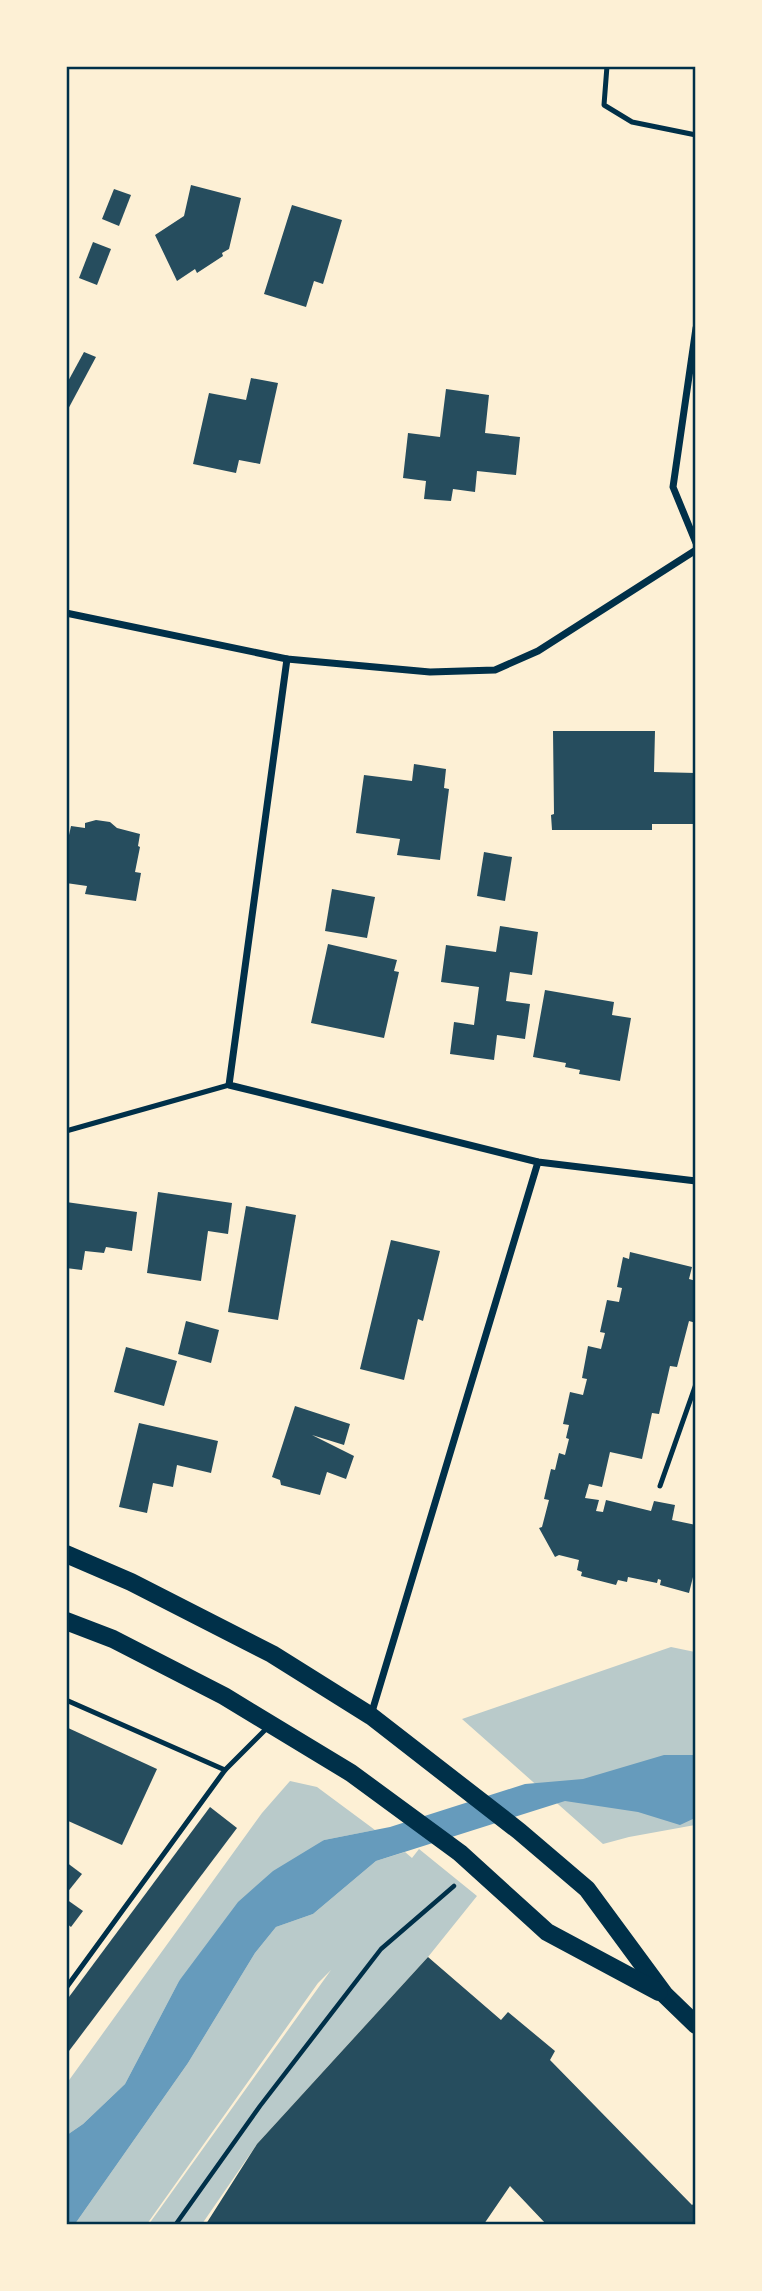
<svg xmlns="http://www.w3.org/2000/svg" width="762" height="2291" font-family="Jost,sans-serif">
  <style>
    .green { fill: #b9caca }
    .water { fill: #669bbc }
    .building { fill: #264d5e }
    .lines { fill: none; stroke-linecap: round; stroke-linejoin: round }
    .path { stroke: #003049; stroke-width: 4.5 }
    .service { stroke: #003049; stroke-width: 5 }
    .minor { stroke: #003049; stroke-width: 7 }
    .primary { stroke: #003049; stroke-width: 18 }
    .neatline { fill: none; stroke: #003049; stroke-width: 2.5 }
  </style>
  <rect width="100%" height="100%" fill="#fdf0d5"/>
  <g class="green">
    <path d="M671 1647 695 1652V1825L629 1837 603 1844 462 1719Z"/>
    <path d="M290 1781 317 1787 375 1830 324 1840 179 1981 125 2084 83 2124 67 2135V2083L262 1813Z"/>
    <path d="M419 1849 477 1896 428 1957 257 2144 202 2224H149L331 1970 318 1983 147 2224H75L188 2063 255 1953 276 1927 313 1914 376 1861 405 1852 412 1858Z"/>
  </g>
  <path class="water" d="M664 1755H695V1818L680 1825 638 1812 565 1801 376 1861 313 1914 276 1927 255 1953 188 2063 75 2224H67V2135L83 2124 125 2084 179 1981 238 1902 273 1871 324 1840 390 1827 525 1784 583 1779Z"/>
  <g class="building">
    <path d="M191 185 241 198 229 249 222 253 223 256 197 273 195 269 177 281 155 235 184 216Z"/>
    <path d="M114 189 131 195 119 226 102 219Z"/>
    <path d="M292 205 342 220 323 284 314 281 306 307 264 294Z"/>
    <path d="M93 242 111 249 97 285 79 278Z"/>
    <path d="M84 352 96 357 66 413V385Z"/>
    <path d="M251 378 278 383 260 464 239 460 236 473 193 464 209 393 246 400Z"/>
    <path d="M446 389 489 395 485 433 520 437 516 475 477 471 475 492 453 489 451 501 424 499 426 481 403 478 408 433 440 437Z"/>
    <path d="M553 731H655L654 772 696 773V824H652V830H552L551 815 554 814Z"/>
    <path d="M414 764 446 769 444 788 449 789 440 860 397 855 400 839 356 833 364 775 412 781Z"/>
    <path d="M96 820 110 822 117 828 140 834 138 846 140 847 135 872 141 873 136 901 85 894 87 886 66 883V849L71 826 85 828V823Z"/>
    <path d="M484 852 512 857 505 901 477 896Z"/>
    <path d="M332 889 375 897 367 938 325 931Z"/>
    <path d="M500 926 538 932 532 975 510 972 506 1001 530 1004 525 1039 497 1035 494 1060 450 1054 454 1022 474 1025 479 987 441 982 446 945 496 952Z"/>
    <path d="M328 944 397 960 394 971 399 972 384 1038 311 1023Z"/>
    <path d="M545 990 614 1002 612 1015 631 1018 620 1081 579 1074 580 1070 565 1067 566 1063 533 1057Z"/>
    <path d="M158 1192 232 1203 228 1234 208 1231 201 1281 147 1273Z"/>
    <path d="M66 1202 137 1212 132 1251 106 1247 104 1253 85 1251 82 1270 66 1268Z"/>
    <path d="M246 1206 296 1215 278 1320 228 1312Z"/>
    <path d="M391 1240 440 1251 423 1321 418 1319 404 1380 360 1369Z"/>
    <path d="M630 1252 692 1267 689 1279 696 1281V1323L689 1321 677 1367 670 1366 659 1414 652 1413 642 1459 610 1452 602 1487 589 1484 585 1498 599 1500 596 1511 603 1512 606 1500 651 1511 654 1501 675 1505 672 1520 696 1525V1565L689 1593 660 1585 661 1580 658 1579 657 1583 628 1577 627 1582 618 1580 616 1585 581 1576 582 1572 577 1570 579 1560 559 1555 555 1557 539 1528 542 1527 549 1500 544 1499 551 1469 555 1470 559 1453 565 1455 569 1439 566 1438 569 1425 563 1424 570 1392 583 1395 587 1379 582 1378 588 1346 601 1349 605 1333 600 1332 607 1300 619 1302 622 1288 617 1287 623 1257 629 1259Z"/>
    <path d="M186 1321 219 1330 211 1363 178 1354Z"/>
    <path d="M126 1347 177 1361 164 1406 114 1392Z"/>
    <path d="M295 1406 350 1424 344 1445 312 1435 354 1456 346 1479 327 1472 320 1495 281 1485 280 1480 272 1477Z"/>
    <path d="M139 1423 218 1441 211 1473 177 1465 173 1487 153 1483 147 1513 119 1507Z"/>
    <path d="M66 1727 157 1769 122 1845 66 1820Z"/>
    <path d="M210 1807 237 1828 66 2055V2001Z"/>
    <path d="M66 1862 82 1874 66 1894Z"/>
    <path d="M66 1899 83 1911 71 1927 66 1923Z"/>
    <path d="M428 1957 501 2020 508 2012 555 2051 550 2060 692 2205 696 2202V2224H546L510 2186 484 2224H206L257 2144Z"/>
  </g>
  <g class="lines">
    <path class="path" d="M176 2224 260 2106 381 1949 454 1886"/>
    <g class="service">
      <path d="M607 66 604 105 632 122 696 135"/>
      <path d="M66 1131 229 1085"/>
      <path d="M660 1486 696 1384"/>
      <path d="M66 1700 225 1770 66 1988"/>
      <path d="M225 1770 268 1727"/>
    </g>
    <g class="minor">
      <path d="M696 328 673 487 696 543"/>
      <path d="M66 613 287 659 430 672 495 670 538 651 696 550"/>
      <path d="M287 659 229 1085 538 1162 696 1181"/>
      <path d="M371 1715 538 1162"/>
    </g>
    <g class="primary">
      <path d="M66 1554 131 1582 272 1654 371 1716 519 1831 587 1889 665 1995 696 2025"/>
      <path d="M66 1621 113 1639 224 1696 351 1773 460 1853 547 1932 659 1992"/>
    </g>
  </g>
  <rect width="762" height="2291" fill="none" stroke="#fdf0d5" stroke-width="136"/>
  <rect x="68" y="68" width="626" height="2155" class="neatline"/>
</svg>
